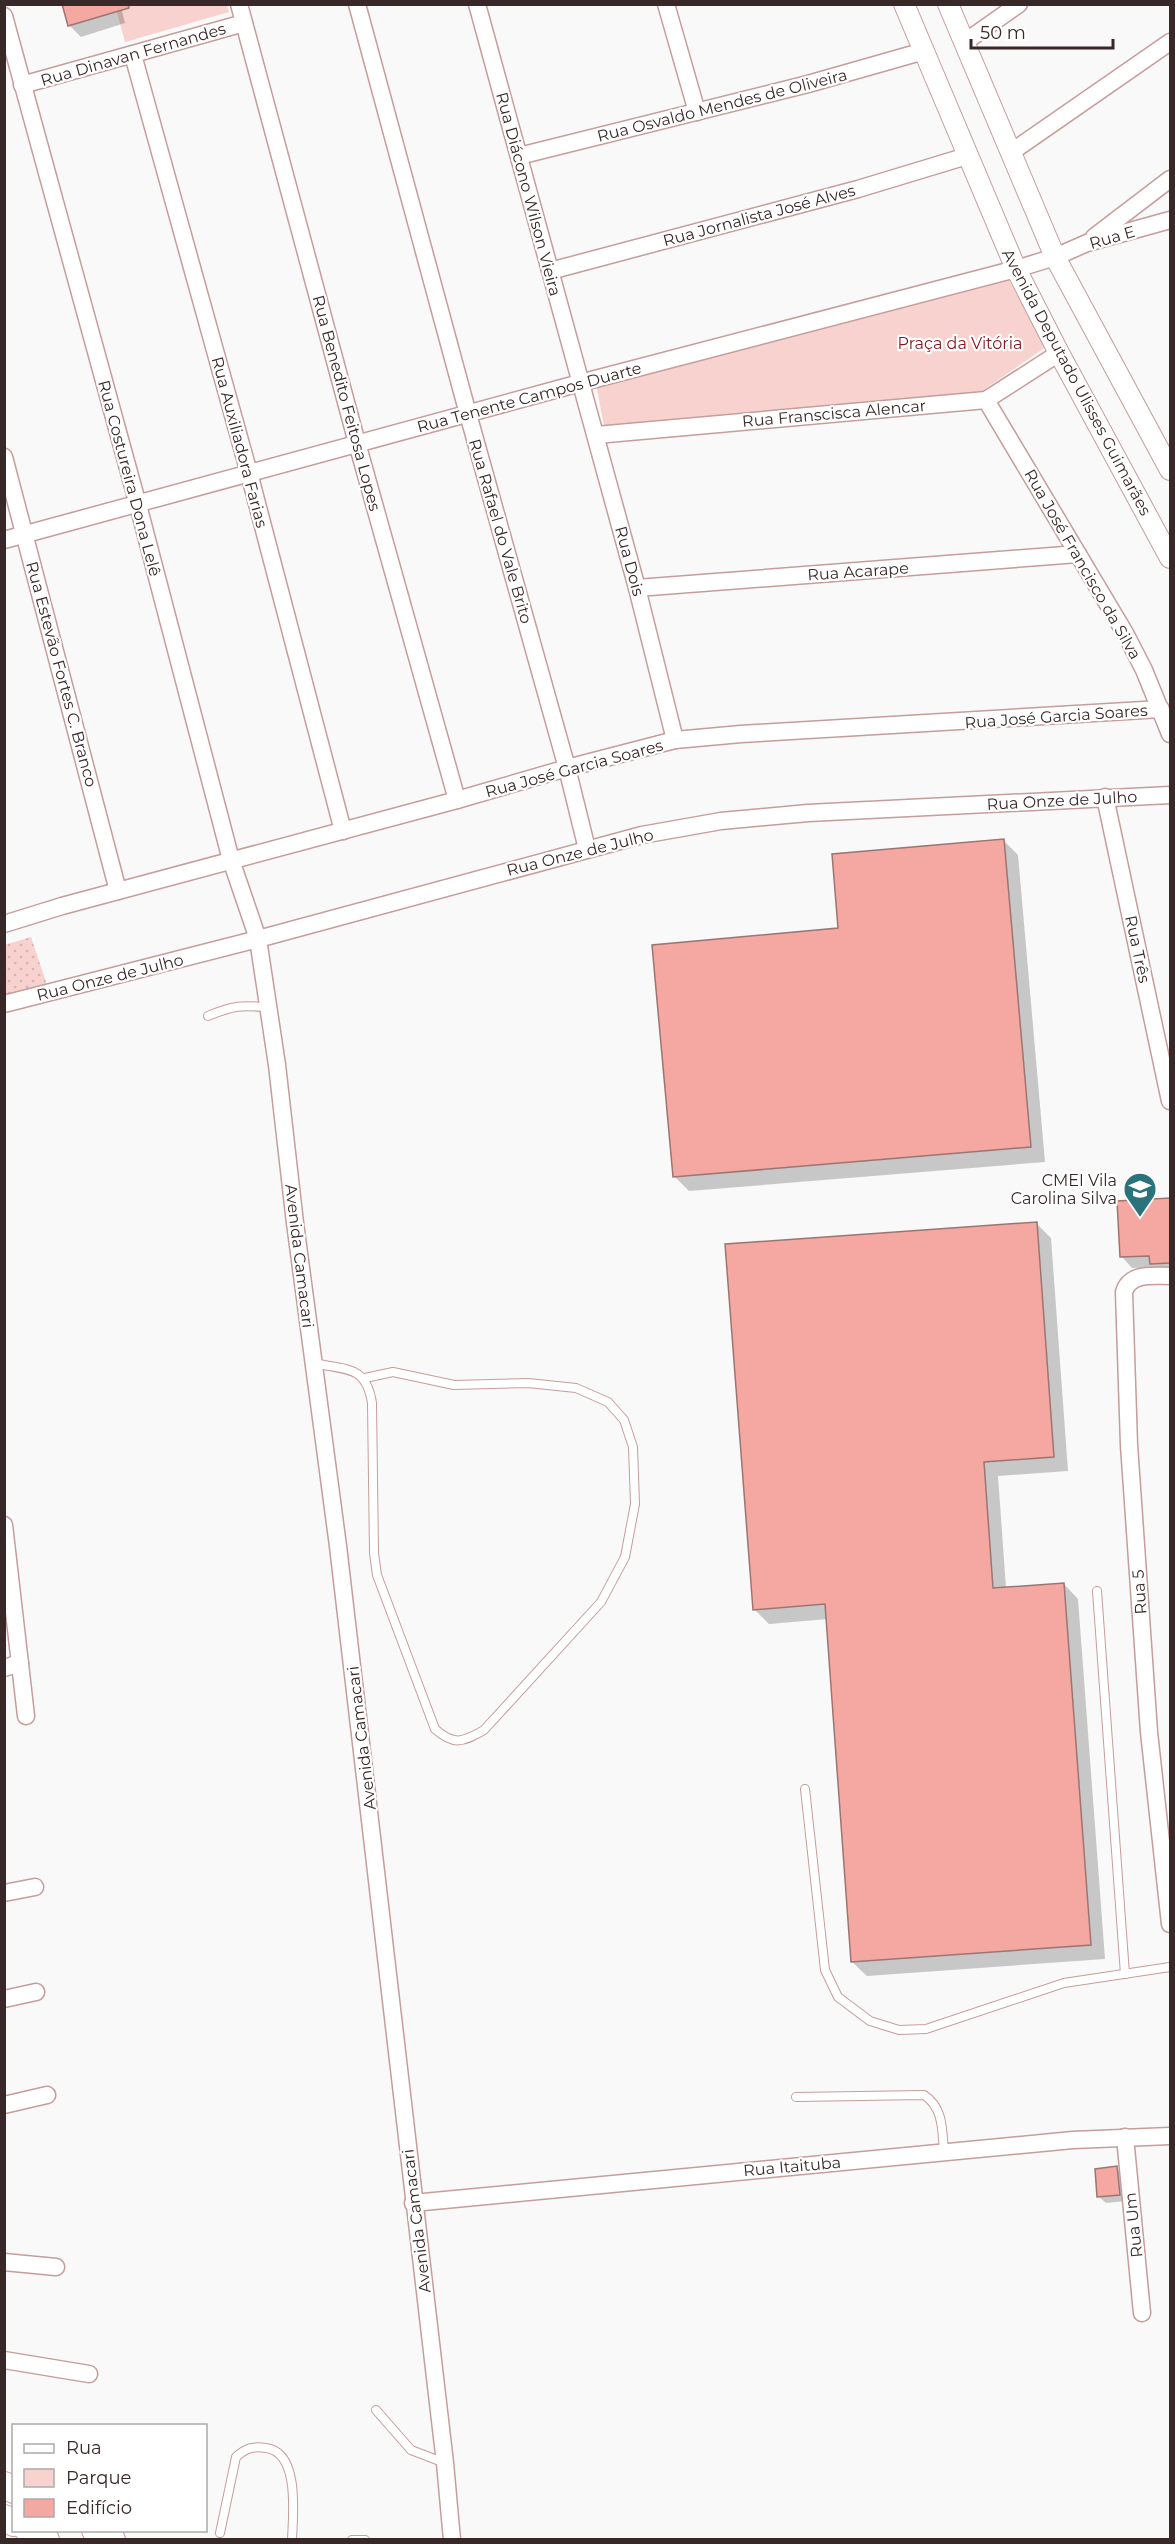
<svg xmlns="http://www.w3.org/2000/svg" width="1175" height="2544" font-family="Montserrat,sans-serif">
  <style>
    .green { fill: #f8d2cf }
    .garden { fill: url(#garden-dots) }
    .shadow { fill: #0003 }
    .building { fill: #f5a8a2; stroke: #9b7572; stroke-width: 1.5 }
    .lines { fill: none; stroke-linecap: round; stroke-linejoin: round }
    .service-casing { stroke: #c59d9a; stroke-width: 10 }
    .minor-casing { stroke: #c59d9a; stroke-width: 19 }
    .tertiary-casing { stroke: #c59d9a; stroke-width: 22 }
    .primary-casing { stroke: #c59d9a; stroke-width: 28 }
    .service { stroke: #fff; stroke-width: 8 }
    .minor { stroke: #fff; stroke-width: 16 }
    .tertiary { stroke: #fff; stroke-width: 20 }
    .primary { stroke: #fff; stroke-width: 26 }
    .labels { text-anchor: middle; stroke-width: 4.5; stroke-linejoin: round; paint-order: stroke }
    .street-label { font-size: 16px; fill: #382827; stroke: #fff }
    .park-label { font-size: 16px; fill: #85161e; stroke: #fff }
    .poi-label { font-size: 16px; fill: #382827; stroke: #fff; text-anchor: end }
  </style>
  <defs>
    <pattern id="garden-dots" width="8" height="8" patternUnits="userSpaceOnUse" patternTransform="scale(1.5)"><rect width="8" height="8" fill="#f8d2cf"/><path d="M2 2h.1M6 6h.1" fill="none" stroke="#d5b4b2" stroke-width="1.8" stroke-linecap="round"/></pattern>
  </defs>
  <rect width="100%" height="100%" fill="#f9f9f9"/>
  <g class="green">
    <path d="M115 5H227L229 12 125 42Z"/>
    <path d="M1007 277 1046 347 979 393 604 426 596 384Z"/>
  </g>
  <path class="garden" d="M31 937 47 985 5 996 4 945Z"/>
  <g class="shadow">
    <path d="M64 4H120L125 23 81 37 70 26Z"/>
    <path d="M1004 841 1018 855 1045 1162 689 1191 674 1176 840 930Z"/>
    <path d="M1170 1199V1274H1162L1155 1267 1132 1268 1122 1257 1118 1202Z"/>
    <path d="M1036 1223 1051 1238 1068 1471 998 1476 1006 1588 1064 1584 1078 1599 1105 1959 867 1976 852 1962 828 1619 769 1624 754 1609Z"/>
    <path d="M1117 2168 1124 2175 1126 2201 1106 2203 1098 2196Z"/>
  </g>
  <g class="building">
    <path d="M62 4H128L129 8 68 26Z"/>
    <path d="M1004 839 1031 1147 673 1177 652 945 838 928 832 854Z"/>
    <path d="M1170 1198V1263L1150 1264 1149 1256 1120 1257 1117 1201Z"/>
    <path d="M1037 1222 1054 1457 984 1462 993 1588 1064 1583 1091 1945 851 1962 825 1604 753 1610 725 1244Z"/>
    <path d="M1117 2166 1120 2195 1097 2197 1095 2169Z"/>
  </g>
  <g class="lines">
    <g class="service-casing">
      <g id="service">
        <path d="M208 1016C232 1006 243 1004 268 1008"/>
        <path d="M313 1363C346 1370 366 1365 372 1403L374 1553 377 1575 435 1729C454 1746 463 1742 484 1730L601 1602 625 1557 635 1504 633 1447 624 1420 608 1402 576 1388 528 1383 454 1385 393 1372 365 1378"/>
        <path d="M1097 1591 1125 1974"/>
        <path d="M805 1789 825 1970 838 1997 870 2021 899 2030 926 2029 1064 1983 1170 1967"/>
        <path d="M796 2097 924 2095C944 2108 942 2131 944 2152"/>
        <path d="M376 2410 411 2450 445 2463"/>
        <path d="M220 2533 236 2457C246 2448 253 2446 266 2448 300 2452 293 2515 292 2540"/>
        <path d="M352 2540H365"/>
      </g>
    </g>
    <g class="minor-casing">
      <g id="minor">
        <path d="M239 4 357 443 457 800"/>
        <path d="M357 4 468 414 567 768 587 849"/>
        <path d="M477 4 637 588 675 740"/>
        <path d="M666 4 697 112"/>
        <path d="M4 16 138 505 231 860 258 939 277 1065 295 1223 338 1546 445 2463 452 2540"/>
        <path d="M965 42 1019 4"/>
        <path d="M133 55 249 473 343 831"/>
        <path d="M22 85 244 23"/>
        <path d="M1010 153 1170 42"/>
        <path d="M519 156 808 84 924 51"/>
        <path d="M1094 237 1170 179"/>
        <path d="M550 271 858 189 967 156"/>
        <path d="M986 400 1125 633 1144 670 1170 734"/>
        <path d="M596 435 986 400 1059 353"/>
        <path d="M4 457 118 891"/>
        <path d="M4 540 580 383 1016 269 1055 257 1087 243 1170 220"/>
        <path d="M637 588 1078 554"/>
        <path d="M1105 797 1170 1101"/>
        <path d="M4 924 62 906 457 800 567 768 675 740 741 734 1161 709"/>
        <path d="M4 1004 258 939 642 835 721 821 808 813 1170 795"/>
        <path d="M1170 1276C1154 1276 1130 1272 1124 1292L1129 1445 1149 1732 1170 1924"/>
        <path d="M4 1525 26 1716"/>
        <path d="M4 1668 20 1663"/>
        <path d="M4 1893 35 1887"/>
        <path d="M4 1999 36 1992"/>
        <path d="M4 2105 47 2095"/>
        <path d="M1125 2137 1142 2313"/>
        <path d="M413 2203 1073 2140 1170 2136"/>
        <path d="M4 2262 56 2267"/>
        <path d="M4 2360 89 2374"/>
      </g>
    </g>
    <g class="tertiary-casing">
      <g id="tertiary">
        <path d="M904 4 1016 269 1059 353 1170 558"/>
        <path d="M948 4 1055 257 1170 470"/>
      </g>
    </g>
    <g class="primary-casing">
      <g id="primary">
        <path d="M4 2485 14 2490"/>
        <path d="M4 2518 14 2523"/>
        <path d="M28 2530 46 2540"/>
        <path d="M95 2530 112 2540"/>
      </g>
    </g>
    <use href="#service" class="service"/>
    <use href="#minor" class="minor"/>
    <use href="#tertiary" class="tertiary"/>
    <use href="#primary" class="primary"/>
  </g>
  <defs>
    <g id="school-pin" transform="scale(1.725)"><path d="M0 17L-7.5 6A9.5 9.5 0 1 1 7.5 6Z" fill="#2a727c" stroke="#fff"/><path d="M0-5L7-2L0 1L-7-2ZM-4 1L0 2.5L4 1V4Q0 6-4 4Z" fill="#fff"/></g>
  </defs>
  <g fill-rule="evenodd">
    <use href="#school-pin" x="1140" y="1189"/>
  </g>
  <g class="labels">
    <g class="street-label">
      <text transform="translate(133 54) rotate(-16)" y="6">Rua Dinavan Fernandes</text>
      <text transform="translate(722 105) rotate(-14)" y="6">Rua Osvaldo Mendes de Oliveira</text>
      <text transform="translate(529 194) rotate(75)" y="6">Rua Diácono Wilson Vieira</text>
      <text transform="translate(759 215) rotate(-15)" y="6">Rua Jornalista José Alves</text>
      <text transform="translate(1112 237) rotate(-16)" y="6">Rua E</text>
      <text transform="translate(1077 382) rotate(62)" y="6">Avenida Deputado Ulisses Guimarães</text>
      <text transform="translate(529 397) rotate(-15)" y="6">Rua Tenente Campos Duarte</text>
      <text transform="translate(347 403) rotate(75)" y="6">Rua Benedito Feitosa Lopes</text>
      <text transform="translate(834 413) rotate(-5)" y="6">Rua Franscisca Alencar</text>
      <text transform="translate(240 442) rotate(75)" y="6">Rua Auxiliadora Farias</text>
      <text transform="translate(130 478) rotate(75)" y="6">Rua Costureira Dona Lelê</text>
      <text transform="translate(501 531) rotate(74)" y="6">Rua Rafael do Vale Brito</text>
      <text transform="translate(630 561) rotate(75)" y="6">Rua Dois</text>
      <text transform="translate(1083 564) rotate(60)" y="6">Rua José Francisco da Silva</text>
      <text transform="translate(858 571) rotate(-4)" y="6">Rua Acarape</text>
      <text transform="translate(62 674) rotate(75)" y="6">Rua Estevão Fortes C. Branco</text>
      <text transform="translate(1056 716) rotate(-4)" y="6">Rua José Garcia Soares</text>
      <text transform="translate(574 768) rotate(-15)" y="6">Rua José Garcia Soares</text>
      <text transform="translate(1062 800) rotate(-3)" y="6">Rua Onze de Julho</text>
      <text transform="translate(580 852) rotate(-14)" y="6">Rua Onze de Julho</text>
      <text transform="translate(1138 949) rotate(78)" y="6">Rua Três</text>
      <text transform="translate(110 977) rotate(-14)" y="6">Rua Onze de Julho</text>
      <text transform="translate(300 1256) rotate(83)" y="6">Avenida Camacari</text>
      <text transform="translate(1139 1592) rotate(-94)" y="6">Rua 5</text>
      <text transform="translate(361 1738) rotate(-97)" y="6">Avenida Camacari</text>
      <text transform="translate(792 2166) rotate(-5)" y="6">Rua Itaituba</text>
      <text transform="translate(416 2221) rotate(-97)" y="6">Avenida Camacari</text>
      <text transform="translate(1133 2225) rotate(-96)" y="6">Rua Um</text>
    </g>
    <g class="park-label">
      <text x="960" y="349">Praça da Vitória</text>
    </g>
    <g class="poi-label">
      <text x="1117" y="1186">CMEI Vila<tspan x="1117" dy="18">Carolina Silva</tspan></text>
    </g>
  </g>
  <rect width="1175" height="2544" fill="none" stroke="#382827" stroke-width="12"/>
  <rect x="12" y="2424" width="195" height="108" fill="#ffffff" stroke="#afa9a9" stroke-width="1.5"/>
  <rect x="24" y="2444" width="30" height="9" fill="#ffffff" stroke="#afa9a9" stroke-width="1.5"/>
  <text x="66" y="2454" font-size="18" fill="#382827">Rua</text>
  <rect x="24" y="2469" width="30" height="18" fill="#f8d2cf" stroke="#afa9a9" stroke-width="1.5"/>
  <text x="66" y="2484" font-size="18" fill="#382827">Parque</text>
  <rect x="24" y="2499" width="30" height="18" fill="#f5a8a2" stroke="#afa9a9" stroke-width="1.5"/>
  <text x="66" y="2514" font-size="18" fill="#382827">Edifício</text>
  <path d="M971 39v9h142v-9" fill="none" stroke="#382827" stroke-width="3"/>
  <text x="980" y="39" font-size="18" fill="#382827" stroke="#ffffff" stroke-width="4.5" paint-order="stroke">50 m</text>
</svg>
